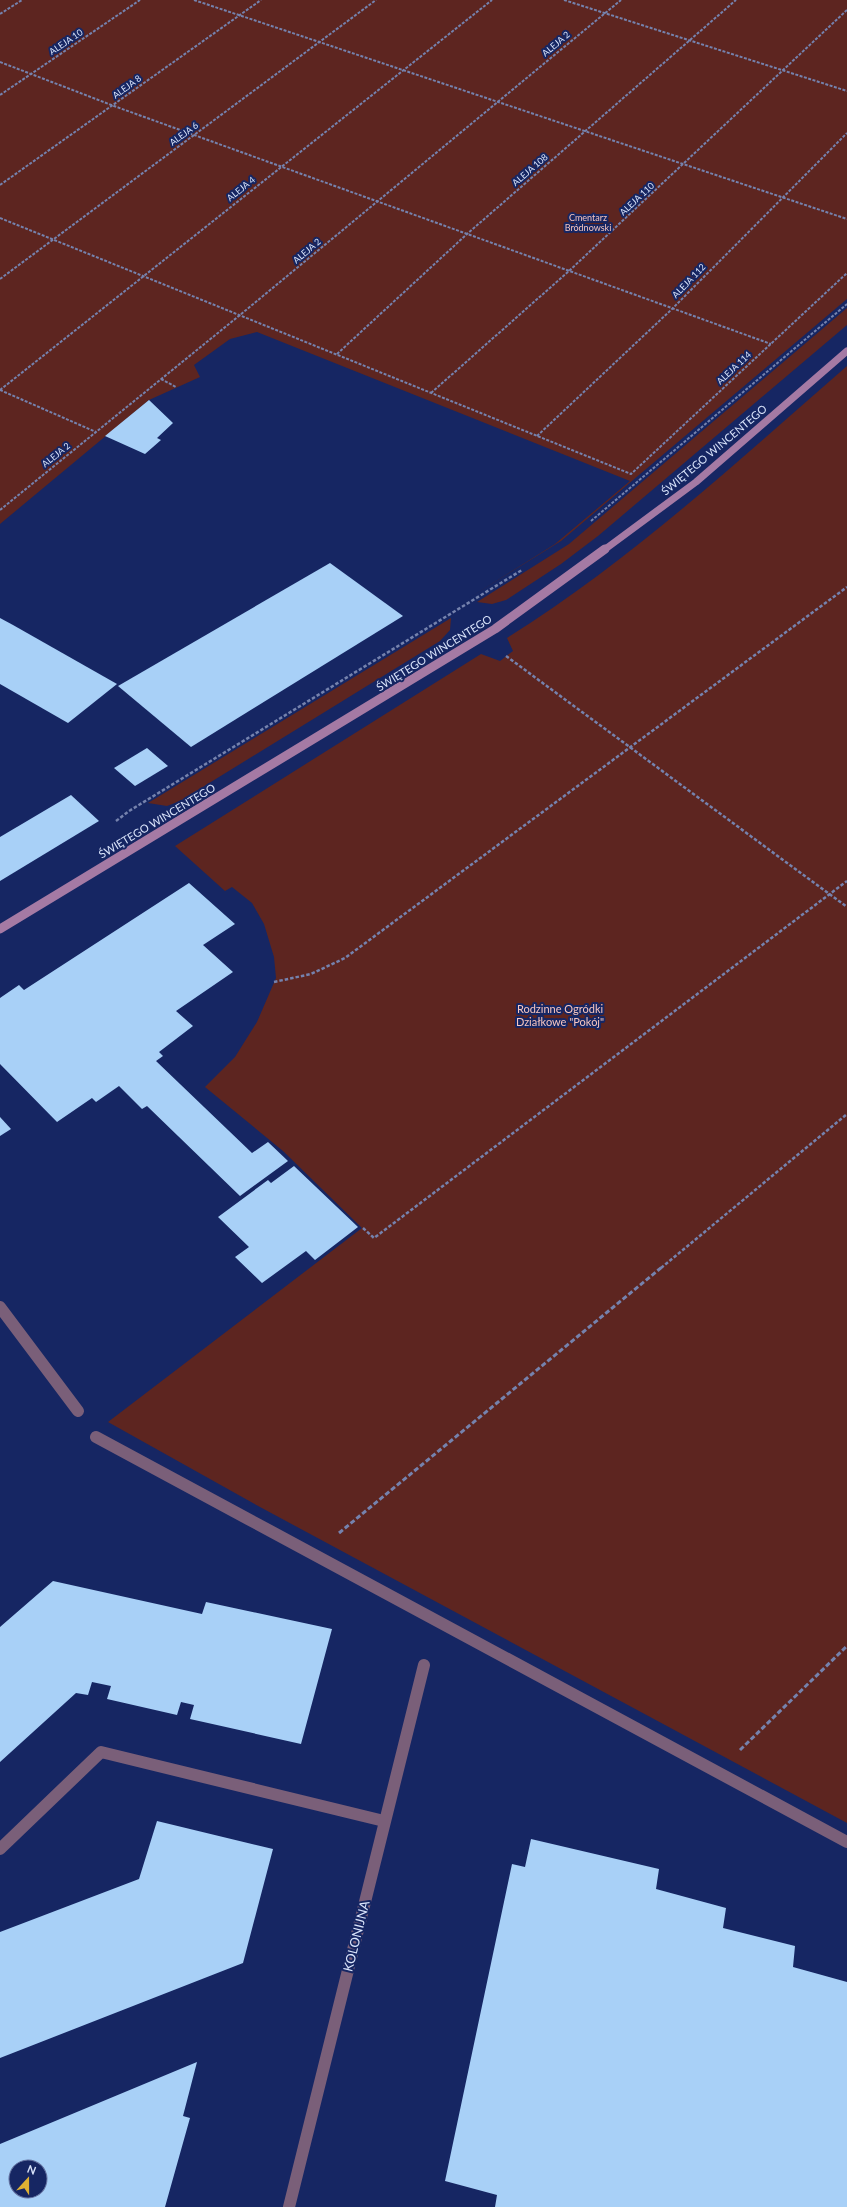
<svg xmlns="http://www.w3.org/2000/svg" width="847" height="2207" font-family="Lato,sans-serif">
  <style>
    .green { fill: #5d2520 }
    .building { fill: #a8d0f7; fill-rule: evenodd }
    .lines { fill: none; stroke-linecap: round; stroke-linejoin: round }
    .path-far2 { stroke: #7582ad; stroke-width: 2; stroke-dasharray: 3 1.5; stroke-linecap: butt }
    .path-far1 { stroke: #7582ad; stroke-width: 2.5; stroke-dasharray: 3.5 2; stroke-linecap: butt }
    .path { stroke: #7582ad; stroke-width: 3; stroke-dasharray: 5 2.5; stroke-linecap: butt }
    .lane { stroke: #7a5f79; stroke-width: 12 }
    .street { stroke: #7a5f79; stroke-width: 12 }
    .secondary-far1 { stroke: #a57aa4; stroke-width: 7 }
    .secondary { stroke: #a57aa4; stroke-width: 9 }
    .labels { text-anchor: middle; stroke-width: 4; stroke-linejoin: round; paint-order: stroke }
    .far-street-label { font-size: 9px; fill: #dae4fb; stroke: #162663 }
    .far-park-label { font-size: 9px; fill: #f8c6bf; stroke: #162663 }
    .street-label { font-size: 11px; fill: #dae4fb; stroke: #162663 }
    .park-label { font-size: 11px; fill: #f8c6bf; stroke: #162663 }
    .near-street-label { font-size: 13px; fill: #dae4fb; stroke: #162663 }
  </style>
  <rect width="100%" height="100%" fill="#162663"/>
  <g class="green">
    <path d="M0 0H847V299L561 541 469 598 555 544 630 481 257 332 230 339 194 365 200 377 149 400 0 524Z"/>
    <path d="M847 308V325L598 536 561 564 506 600 492 604 477 602 569 544Z"/>
    <path d="M847 366V1823L260 1507 108 1422 362 1228 283 1151 205 1087 235 1057 257 1022 276 978 274 957 264 924 252 903 232 887 225 891 175 846 481 654 500 661 513 651 507 638C631 560 737 462 847 366Z"/>
    <path d="M451 618 450 630 440 641 180 801 167 806 148 803Z"/>
  </g>
  <g class="building">
    <path d="M149 400 173 423 157 438 161 440 145 454 105 436Z"/>
    <path d="M330 563 403 616 191 747 118 686Z"/>
    <path d="M0 618 13 625 117 684 68 723 0 684Z"/>
    <path d="M147 748 168 766 135 786 114 768Z"/>
    <path d="M71 795 99 821 0 881V837Z"/>
    <path d="M189 883 235 924 203 945 233 972 176 1011 193 1026 159 1052 163 1056 156 1061 252 1153 268 1142 288 1161 240 1196 147 1106 142 1109 119 1086 96 1102 92 1098 57 1122 0 1064V998L19 985 24 990Z"/>
    <path d="M0 1117 11 1129 0 1136Z"/>
    <path d="M294 1166 358 1227 315 1260 306 1251 262 1283 235 1257 249 1247 218 1217 268 1180 271 1183Z"/>
    <path d="M53 1581 202 1614 206 1602 332 1629 301 1744 190 1719 194 1705 181 1702 177 1715 107 1699 111 1686 92 1682 88 1695 76 1693 0 1762V1627Z"/>
    <path d="M157 1821 273 1849 243 1963 0 2058V1932L139 1879Z"/>
    <path d="M531 1839 659 1869 656 1889 726 1908 723 1928 795 1946 793 1967 847 1982V2207H495L497 2195 445 2181 512 1864 525 1867Z"/>
    <path d="M197 2062 183 2116 190 2118 165 2207H0V2144ZM16 2167H40V2191H16Z"/>
  </g>
  <g class="lines">
    <g class="path-far2">
      <path d="M194 0 847 219"/>
      <path d="M564 0 847 91"/>
      <path d="M0 14 22 0"/>
      <path d="M0 62 114 106 771 344"/>
      <path d="M0 95 140 0"/>
      <path d="M0 185 261 0"/>
      <path d="M0 218 631 474 847 273"/>
      <path d="M0 279 376 0"/>
      <path d="M337 354 467 234 736 0"/>
      <path d="M161 379 176 387"/>
      <path d="M0 390 492 0"/>
      <path d="M0 390 96 432"/>
      <path d="M431 393 569 271 847 10"/>
      <path d="M537 436 672 309 847 133"/>
      <path d="M0 510 240 315 621 0"/>
      <path d="M591 521 847 304"/>
    </g>
    <g class="path-far1">
      <path d="M506 656 847 907"/>
      <path d="M116 821 129 811 522 570"/>
      <path d="M274 982 311 974 345 958 847 587"/>
      <path d="M363 1228 374 1238 847 881"/>
      <path d="M661 1268 847 1114"/>
    </g>
    <g class="path">
      <path d="M339 1533 662 1267"/>
      <path d="M740 1750 847 1646"/>
    </g>
    <g class="lane">
      <path d="M0 1307 78 1411"/>
      <path d="M96 1437 847 1842"/>
      <path d="M0 1849 101 1752 384 1821"/>
    </g>
    <path class="street" d="M289 2207 424 1665"/>
    <path class="secondary-far1" d="M604 550 696 482 847 351"/>
    <path class="secondary" d="M0 929 495 629 605 549"/>
  </g>
  <g class="labels">
    <g class="far-street-label">
      <text transform="translate(66 42) rotate(-34)" y="3">ALEJA 10</text>
      <text transform="translate(556 44) rotate(-40)" y="3">ALEJA 2</text>
      <text transform="translate(127 87) rotate(-36)" y="3">ALEJA 8</text>
      <text transform="translate(184 134) rotate(-36)" y="3">ALEJA 6</text>
      <text transform="translate(530 170) rotate(-41)" y="3">ALEJA 108</text>
      <text transform="translate(241 189) rotate(-39)" y="3">ALEJA 4</text>
      <text transform="translate(637 199) rotate(-43)" y="3">ALEJA 110</text>
      <text transform="translate(307 251) rotate(-40)" y="3">ALEJA 2</text>
      <text transform="translate(689 281) rotate(-46)" y="3">ALEJA 112</text>
      <text transform="translate(734 368) rotate(-43)" y="3">ALEJA 114</text>
      <text transform="translate(56 455) rotate(-39)" y="3">ALEJA 2</text>
    </g>
    <g class="far-park-label">
      <text x="588" y="221">Cmentarz<tspan x="588" dy="10">Bródnowski</tspan></text>
    </g>
    <g class="street-label">
      <text transform="translate(714 450) rotate(-40)" y="4">ŚWIĘTEGO WINCENTEGO</text>
      <text transform="translate(434 653) rotate(-32)" y="4">ŚWIĘTEGO WINCENTEGO</text>
      <text transform="translate(157 821) rotate(-31)" y="4">ŚWIĘTEGO WINCENTEGO</text>
    </g>
    <g class="park-label">
      <text x="560" y="1013">Rodzinne Ogródki<tspan x="560" dy="13">Działkowe "Pokój"</tspan></text>
    </g>
    <g class="near-street-label">
      <text transform="translate(356 1936) rotate(-76)" y="5">KOLONIJNA</text>
    </g>
  </g>
  <g transform="translate(28 2179) rotate(21)"><circle r="19" fill="#162663" stroke="#6472a0"/>
  <path d="M0-3L7 15L0 10L-7 15Z" fill="#deb133"/>
  <text y="-6" font-size="11" font-weight="bold" text-anchor="middle" fill="#dae4fb">N</text>
  </g>
</svg>
